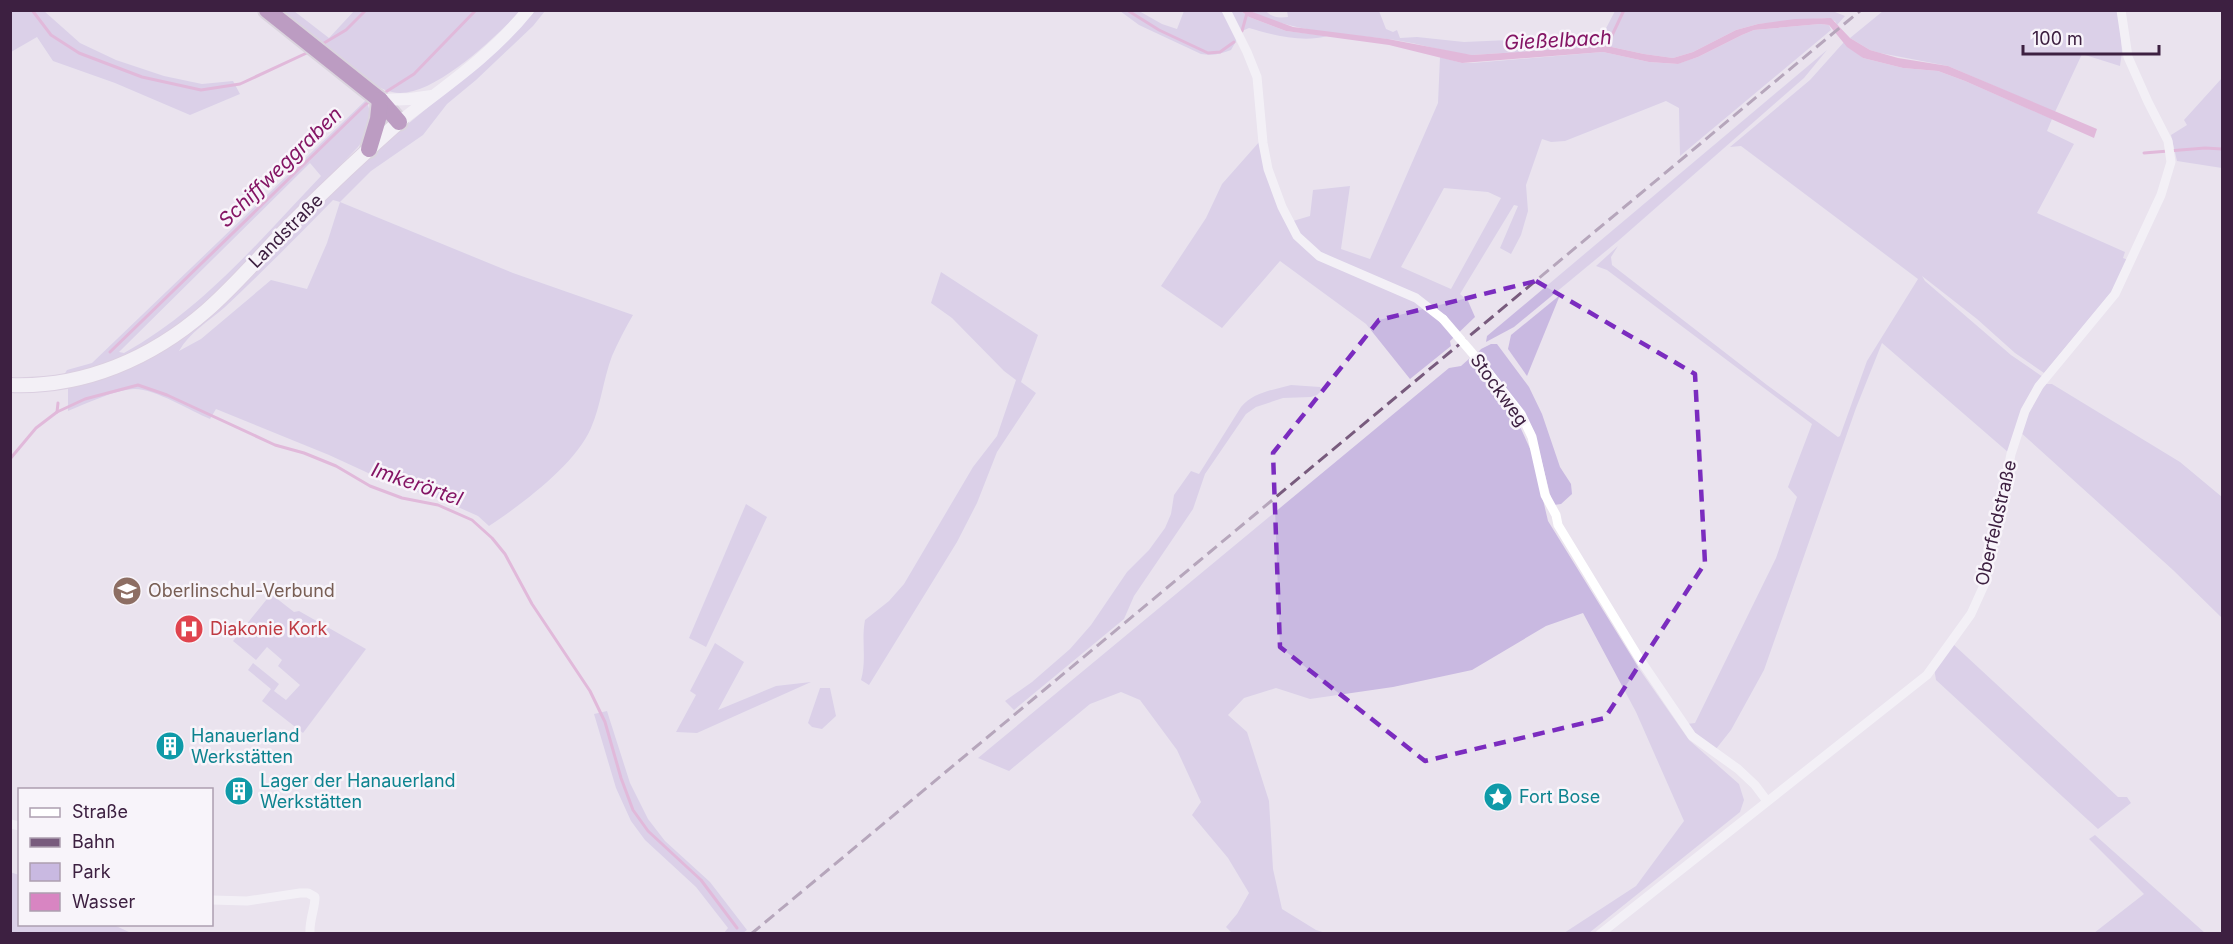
<svg xmlns="http://www.w3.org/2000/svg" width="2233" height="944" font-family="Inter,sans-serif">
  <style>
    .green { fill: #c9b9e1; fill-rule: evenodd }
    .water { fill: #d885c2 }
    .lines { fill: none; stroke-linecap: round; stroke-linejoin: round }
    .stream { stroke: #d885c2; stroke-width: 3 }
    .secondary-casing { stroke: #c9b5cf; stroke-width: 16 }
    .trunk-casing { stroke: #c9c1ca; stroke-width: 20 }
    .minor { stroke: #fff; stroke-width: 9 }
    .tertiary { stroke: #fff; stroke-width: 12 }
    .secondary { stroke: #fff; stroke-width: 14 }
    .trunk { stroke: #85468c; stroke-width: 16 }
    .rail { stroke: #785b7d; stroke-width: 3; stroke-dasharray: 12 6; stroke-linecap: butt }
    .minor-bridge { stroke: #fff; stroke-width: 9 }
    .marked { fill: none; stroke: #7b2cbf; stroke-width: 4.5; stroke-dasharray: 12 8; stroke-linejoin: round }
    .labels { text-anchor: middle; stroke-width: 5; stroke-linejoin: round; paint-order: stroke }
    .street-label { font-size: 18px; fill: #3d2041; stroke: #f8f4fa }
    .education-label { font-size: 18px; fill: #785e54; stroke: #f8f4fa; text-anchor: start }
    .health-label { font-size: 18px; fill: #be3a42; stroke: #f8f4fa; text-anchor: start }
    .culture-label { font-size: 18px; fill: #0d838f; stroke: #f8f4fa; text-anchor: start }
    .water-label { font-size: 20px; font-style: italic; fill: #841464; stroke: #f8f4fa }
  </style>
  <rect width="100%" height="100%" fill="#eae3ee"/>
  <g class="green">
    <path d="M1830 10 1845 16 1837 25 1835 21 1824 18 1758 24 1736 30 1693 52 1673 58 1644 54 1607 46 1472 55C1446 52 1421 44 1395 40 1346 33 1294 33 1250 11H1266C1272 18 1279 18 1288 17L1287 11H1379L1386 29 1393 32 1397 30 1400 38 1417 37 1464 42 1602 36 1615 11Z"/>
    <path d="M10 11H44L80 43 116 60 164 76 202 84 233 81 240 94 190 115 115 83 53 61 37 37 11 52Z"/>
    <path d="M276 11H294L329 38 354 11H520C497 36 429 102 392 92 372 87 355 71 338 58 318 42 297 26 276 11Z"/>
    <path d="M535 11H545L533 26 476 80 447 104 423 135 371 171 340 202 513 273 633 315C625 329 618 342 612 356 603 380 601 405 591 428 575 465 522 504 489 526L478 516 440 499 392 484 329 455 216 409 210 419C191 411 155 389 135 389 116 389 86 404 68 411V385L100 377 219 305 378 149 498 49ZM333 200 340 202 327 243 307 289 271 280 201 339 179 351C189 333 209 321 225 307 262 272 298 236 333 200Z"/>
    <path d="M1120 11H1139L1162 24 1177 29 1184 11H1241L1249 17 1286 31 1327 36C1303 43 1272 35 1249 28L1242 31 1231 50C1220 54 1213 56 1201 54L1139 25Z"/>
    <path d="M1883 11H2119L2122 52 2120 66 2082 54 2055 112 1948 66 1880 53 1870 50 1850 38Z"/>
    <path d="M1820 24 1829 25 1831 30 1680 156 1679 108 1666 101 1565 141 1551 142 1542 139 1526 185 1528 211 1521 235 1511 254 1500 248 1518 206 1514 205 1460 294 1468 301 1475 317 1450 341 1451 346 1410 379 1366 324 1280 261 1222 328 1161 286 1206 218 1222 184 1260 141 1286 223 1310 216 1313 190 1350 186 1341 249 1370 259 1438 103 1440 57 1462 63H1472L1603 52 1649 62 1677 64 1698 57 1742 35 1754 30ZM1444 188 1488 192 1501 198 1451 289 1401 267Z"/>
    <path d="M1844 42 1863 58 1903 68 1938 71 1965 81 2052 119 2047 131 2074 144 2037 213 2125 252 2123 258 2128 260 2114 289 2044 373 2015 353 1977 319 1922 276 1925 281 2011 355 2043 377 2009 453 1882 343 1856 408 1764 670 1731 730 1716 749 1697 735 1687 724 1695 723 1776 558 1797 497 1788 487 1812 424 1607 270 1596 266 1618 246 1611 257 1612 265 1767 385 1838 437 1840 436 1867 361 1918 279 1741 146 1730 147 1810 80Z"/>
    <path d="M1827 50 1804 78 1618 241 1514 327 1486 342 1487 336Z"/>
    <path d="M2222 78V168L2177 161 2171 135 2187 125 2184 120Z"/>
    <path d="M366 100C374 117 369 132 358 147L205 305 151 345 107 364 64 375 67 370 92 363ZM310 163 321 176C260 240 202 310 124 353L119 352Z"/>
    <path d="M941 272 1038 335 1021 382 1036 393 997 452 977 503 957 542 869 685 861 680C867 659 861 641 865 620L889 601 904 584 973 467 997 436 1016 380 1004 371 952 318 931 303Z"/>
    <path d="M1560 295 1527 376 1508 349 1511 335Z"/>
    <path d="M1491 344H1497L1529 387 1542 414 1560 467 1571 484 1572 494 1561 504 1554 505 1552 502 1534 431 1476 355 1481 349Z"/>
    <path d="M1470 358 1511 407 1532 453 1548 521 1640 670 1689 740 1739 784 1744 800 1740 812 1589 933H1564L1636 886 1684 821 1636 712 1583 613 1546 626 1472 670 1393 687 1310 699 1276 688 1244 698 1228 715 1247 732 1269 801 1273 869 1282 909 1316 930 1326 933H1232L1226 927 1237 914 1249 893 1228 858 1192 815 1201 802 1177 750 1140 700 1121 692 1090 704 1009 771 978 758 1449 368 1461 366Z"/>
    <path d="M2046 384H2052L2180 462 2222 497V618L2173 570 2019 431 2034 399Z"/>
    <path d="M1291 385 1320 387 1322 390 1317 395 1311 397 1283 398 1256 407 1246 414 1205 474 1193 509 1134 596 1124 619 1014 710 1005 701 1032 682 1070 649 1091 625 1127 572 1149 550 1165 528 1171 514 1174 495 1191 471 1199 474 1241 407C1254 392 1273 390 1291 385Z"/>
    <path d="M746 504 767 517 706 647 689 638Z"/>
    <path d="M271 594 294 612 299 611 366 649 303 733 262 701 271 689 248 670 253 663 279 684 274 691 286 700 300 685 278 666 282 660 267 647 256 660 233 641Z"/>
    <path d="M715 643 744 662 718 710 776 686 811 682 697 733 676 732 696 695 690 691Z"/>
    <path d="M1953 644 2118 797H2127L2131 803 2098 829 2088 820 1936 680 1934 668Z"/>
    <path d="M820 688H830L836 716 822 729 812 727 808 723Z"/>
    <path d="M607 711 630 783 648 819 665 841 710 882 747 930 743 933H724L728 928 696 887 645 840 631 821 616 788 594 714Z"/>
    <path d="M2095 835 2205 933H2094L2144 894 2089 839Z"/>
    <path d="M10 872 19 875 20 924 114 925 131 933H11Z"/>
  </g>
  <path class="water" d="M1241 11H1250L1293 27 1388 39 1472 55 1607 46 1644 54 1673 58 1693 52 1736 30 1758 24 1795 19 1831 18 1850 38 1870 50 1898 58 1948 66 2097 129 2094 138 1965 81 1938 71 1903 68 1863 58 1847 47 1829 25 1820 24 1754 30 1742 35 1698 57 1678 64 1649 62 1603 52 1462 63 1389 45 1286 31 1249 17Z"/>
  <g class="lines">
    <g class="stream">
      <path d="M32 10 51 35 79 53 142 77 201 90 240 84 311 51"/>
      <path d="M1127 10 1159 30 1208 53 1220 52 1234 42"/>
      <path d="M1242 31 1247 13"/>
      <path d="M319 46 346 30 366 10"/>
      <path d="M1607 46 1624 10"/>
      <path d="M381 95 414 74 476 10"/>
      <path d="M2144 153 2205 148 2222 149"/>
      <path d="M110 352 366 104 373 100"/>
      <path d="M57 412 58 403"/>
      <path d="M10 459 36 428 57 412 85 399 138 385 167 395 275 445 304 453 336 466 370 486 402 498 438 505 472 520 492 538 505 554 532 604 590 691 605 722 621 778 633 810 648 831 701 880 737 928"/>
    </g>
    <g class="secondary-casing">
      <path id="secondary" d="M10 385C84 388 152 358 206 311 238 283 266 249 296 219 329 186 364 153 399 122"/>
    </g>
    <g class="trunk-casing">
      <g id="trunk">
        <path d="M267 10 380 100 399 122"/>
        <path d="M369 149 378 119 380 100"/>
      </g>
    </g>
    <g class="minor">
      <path d="M1226 10 1247 52 1257 77 1263 143 1268 169 1282 207 1297 236 1319 256 1416 298 1443 319"/>
      <path d="M1485 368 1521 414 1532 437 1545 495 1556 515 1558 525 1639 658 1692 736 1738 769 1755 785 1767 801"/>
      <path d="M10 824 20 826"/>
      <path d="M212 900 247 901 300 893H308L315 897C315 909 309 920 310 934"/>
      <path d="M1600 934 1927 675 1971 614 1985 583 2011 454 2025 411 2039 386 2115 294 2161 195 2171 162 2168 141 2148 102 2128 57 2121 10"/>
    </g>
    <g class="tertiary">
      <path d="M380 100 410 99 432 96"/>
      <path d="M399 122C444 87 492 55 528 10"/>
    </g>
    <use href="#secondary" class="secondary"/>
    <use href="#trunk" class="trunk"/>
    <path class="rail" d="M751 934 1861 10"/>
    <path class="minor-bridge" d="M1443 319 1485 368"/>
  </g>
  <path d="M0 0H2233V944H0ZM1536 281 1695 374 1705 563 1605 718 1425 761 1280 647 1273 453 1379 320Z" fill="#eae3ee" fill-opacity=".55" fill-rule="evenodd"/>
  <path class="marked" d="M1536 281 1695 374 1705 563 1605 718 1425 761 1280 647 1273 453 1379 320Z"/>
  <defs>
    <g id="school-disc" transform="scale(1.5)"><circle r="9.5" fill="#8d6e63" stroke="#f8f4fa"/><path d="M0-5L7-2L0 1L-7-2ZM-4 1L0 2.5L4 1V4Q0 6-4 4Z" fill="#fff"/></g>
    <g id="hospital-disc" transform="scale(1.5)"><circle r="9.5" fill="#e0444e" stroke="#f8f4fa"/><path d="M-5-5h3v3.5h4V-5h3V5h-3V1.5h-4V5h-3Z" fill="#fff"/></g>
    <g id="building-disc" transform="scale(1.5)"><circle r="9.5" fill="#0f9aa8" stroke="#f8f4fa"/><path d="M-4-6H4V6H1V3H-1V6H-4ZM-2.5-4.3h1.7v1.8h-1.7ZM.8-4.3h1.7v1.8H.8ZM-2.5-1h1.7V.8h-1.7ZM.8-1h1.7V.8H.8Z" fill="#fff"/></g>
    <g id="sight-disc" transform="scale(1.5)"><circle r="9.5" fill="#0f9aa8" stroke="#f8f4fa"/><path d="M0-6L1.8-2.2L6-1.7L2.9 1.2L3.7 5.4L0 3.3L-3.7 5.4L-2.9 1.2L-6-1.7L-1.8-2.2Z" fill="#fff"/></g>
  </defs>
  <g fill-rule="evenodd">
    <use href="#school-disc" x="127" y="591"/>
    <use href="#hospital-disc" x="189" y="629"/>
    <use href="#building-disc" x="170" y="746"/>
    <use href="#building-disc" x="239" y="791"/>
    <use href="#sight-disc" x="1498" y="797"/>
  </g>
  <g class="labels">
    <g class="street-label">
      <text transform="translate(286 231) rotate(-45)" y="6">Landstraße</text>
      <text transform="translate(1499 390) rotate(54)" y="6">Stockweg</text>
      <text transform="translate(1996 523) rotate(-77)" y="6">Oberfeldstraße</text>
    </g>
    <g class="education-label">
      <text x="148" y="597">Oberlinschul-Verbund</text>
    </g>
    <g class="health-label">
      <text x="210" y="635">Diakonie Kork</text>
    </g>
    <g class="culture-label">
      <text x="191" y="742">Hanauerland<tspan x="191" dy="21">Werkstätten</tspan></text>
      <text x="260" y="787">Lager der Hanauerland<tspan x="260" dy="21">Werkstätten</tspan></text>
      <text x="1519" y="803">Fort Bose</text>
    </g>
    <g class="water-label">
      <text transform="translate(1558 40) rotate(-3)" y="7">Gießelbach</text>
      <text transform="translate(280 167) rotate(-44)" y="7">Schiffweggraben</text>
      <text transform="translate(417 484) rotate(19)" y="7">Imkerörtel</text>
    </g>
  </g>
  <rect width="2233" height="944" fill="none" stroke="#3d2041" stroke-width="24"/>
  <rect x="18" y="788" width="195" height="138" fill="#f8f4fa" stroke="#ad9fb0" stroke-width="1.5"/>
  <rect x="30" y="808" width="30" height="9" fill="#ffffff" stroke="#ad9fb0" stroke-width="1.5"/>
  <text x="72" y="818" font-size="18" fill="#3d2041">Straße</text>
  <rect x="30" y="838" width="30" height="9" fill="#785b7d" stroke="#ad9fb0" stroke-width="1.5"/>
  <text x="72" y="848" font-size="18" fill="#3d2041">Bahn</text>
  <rect x="30" y="863" width="30" height="18" fill="#c9b9e1" stroke="#ad9fb0" stroke-width="1.5"/>
  <text x="72" y="878" font-size="18" fill="#3d2041">Park</text>
  <rect x="30" y="893" width="30" height="18" fill="#d885c2" stroke="#ad9fb0" stroke-width="1.5"/>
  <text x="72" y="908" font-size="18" fill="#3d2041">Wasser</text>
  <path d="M2023 45v9h136v-9" fill="none" stroke="#3d2041" stroke-width="3"/>
  <text x="2032" y="45" font-size="18" fill="#3d2041" stroke="#f8f4fa" stroke-width="4.5" paint-order="stroke">100 m</text>
</svg>
